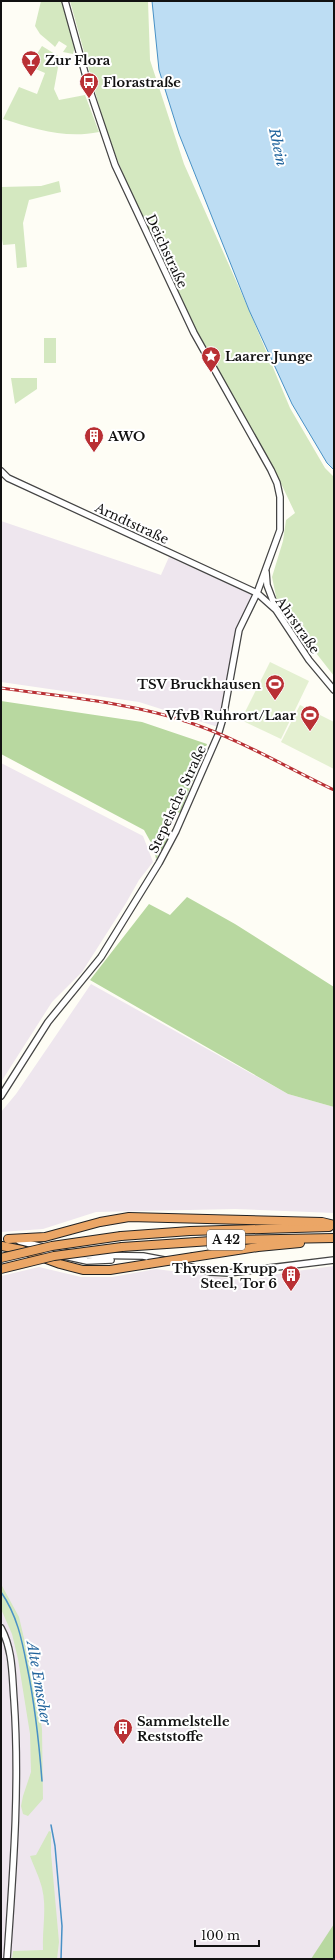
<svg xmlns="http://www.w3.org/2000/svg" width="335" height="1960" font-family="'Libre Baskerville',serif">
  <style>
    .industrial { fill: #eee6ee }
    .green { fill: #d4e8c0 }
    .forest { fill: #b8d8a0 }
    .pitch { fill: #e4f0d1 }
    .water { fill: #bdddf3; stroke: #4891c6 }
    .lines { fill: none; stroke-linecap: round; stroke-linejoin: round }
    .stream { stroke: #4891c6; stroke-width: 1.5 }
    .minor-casing { stroke: #444; stroke-width: 8 }
    .highway-casing { stroke: #222; stroke-width: 10 }
    .minor { stroke: #fff; stroke-width: 5.5 }
    .highway { stroke: #eba666; stroke-width: 8 }
    .rail-casing { stroke: #b93034; stroke-width: 3 }
    .rail { stroke: #fff; stroke-width: 1.5; stroke-dasharray: 4.5; stroke-linecap: butt }
    .highway-bridge-casing { stroke: #222; stroke-width: 10; stroke-linecap: butt }
    .highway-bridge { stroke: #eba666; stroke-width: 8 }
    .labels { text-anchor: middle; stroke-width: 4; stroke-linejoin: round; paint-order: stroke }
    .shield { fill: #fff; stroke: #585858; stroke-width: 1 }
    .shield-label { font-size: 12px; font-weight: bold; fill: #111 }
    .poi-label { font-size: 13px; font-weight: bold; fill: #111; stroke: #fff; text-anchor: start }
    .street-label { font-size: 13px; fill: #111; stroke: #fff }
    .water-label { font-size: 14px; font-style: italic; fill: #20639c; stroke: #fff }
  </style>
  <rect width="100%" height="100%" fill="#fefdf5"/>
  <g class="industrial">
    <path d="M1 521 161 575 169 557 252 595 236 628 218 727 139 702 1 682Z"/>
    <path d="M1 763 143 836 153 862 139 880 126 903 82 972 52 1002 1 1082Z"/>
    <path d="M91 984 288 1094 334 1107V1213L235 1209 96 1212 43 1229 1 1232V1112L16 1094Z"/>
    <path d="M334 1266V1959H1V1276L39 1267 81 1277H112L156 1269 249 1281 282 1273Z"/>
  </g>
  <g class="green">
    <path d="M41 1H62L75 46 73 54 63 52 67 46 59 41 55 47 53 45 40 34 35 26Z"/>
    <path d="M70 1H148L150 60 184 164 249 310 290 408 325 468 334 477V676L302 635 290 609 277 601 272 577 283 541 286 520 295 513 277 475 198 333 124 176 106 131Z"/>
    <path d="M42 46 63 59 59 62 54 89 59 100 85 95 99 132C65 139 35 129 3 119L19 87 37 94 45 73 29 66Z"/>
    <path d="M59 181 61 192 29 200 23 223 27 267 17 268 15 244 3 245 1 233V187L41 186Z"/>
    <rect x="44" y="338" width="12" height="25"/>
    <path d="M11 378H37V389L15 404Z"/>
    <path d="M1 1584 19 1617 35 1685 42 1729 43 1799 28 1816 23 1814 21 1806 23 1796 31 1772 30 1734 18 1659 12 1634 1 1609Z"/>
    <path d="M49 1831 51 1832V1853L59 1942 57 1959H12L13 1951 43 1950C42 1929 47 1908 42 1888 39 1876 34 1867 30 1856L36 1855Z"/>
  </g>
  <g class="forest">
    <path d="M1 701 142 722 207 744 180 813 167 808 159 836 168 839 156 859 154 848 144 830 1 754Z"/>
    <path d="M187 897 235 924 334 987V1107L288 1094 90 980 149 904 170 915Z"/>
    <path d="M334 1924V1959H311Z"/>
  </g>
  <g class="pitch">
    <path d="M270 662 309 681 281 739 241 720Z"/>
    <path d="M300 705 334 722V769L281 742Z"/>
  </g>
  <path class="water" d="M152 1H334V470L327 463 292 404 249 310 179 134 159 70Z"/>
  <g class="lines">
    <g class="stream">
      <path d="M1 1592C17 1615 22 1640 27 1666 35 1705 39 1742 42 1781"/>
      <path d="M51 1825 55 1846 62 1926 61 1959"/>
    </g>
    <g class="minor-casing">
      <g id="minor">
        <path d="M1 471 8 478 257 593 276 610 309 660 334 690"/>
        <path d="M266 572 267 585 275 606"/>
        <path d="M1 1096 48 1022 101 957 159 863 176 831 218 735 223 718 239 630 257 593 280 530V497L277 483 271 470 194 333 115 165 90 91 65 1"/>
        <path d="M19 1241 67 1253"/>
        <path d="M37 1250 87 1261 111 1260"/>
        <path d="M79 1255 143 1256 164 1260"/>
        <path d="M173 1262 210 1272 229 1273 334 1260"/>
        <path d="M1 1628C13 1650 12 1675 14 1700 20 1786 13 1873 7 1959"/>
      </g>
    </g>
    <g class="highway-casing">
      <g id="highway">
        <path d="M121 1236 190 1231 329 1227"/>
        <path d="M8 1239 45 1237 100 1222 129 1217 322 1222 334 1225"/>
        <path d="M2 1246 22 1250 60 1264 83 1270H110L148 1264"/>
        <path d="M122 1247 226 1240 334 1238"/>
        <path d="M193 1257 258 1247 300 1243"/>
      </g>
    </g>
    <use href="#minor" class="minor"/>
    <use href="#highway" class="highway"/>
    <g class="rail-casing">
      <path id="rail" d="M1 688C64 697 128 702 188 722 239 739 286 767 334 790"/>
    </g>
    <use href="#rail" class="rail"/>
    <g class="highway-bridge-casing">
      <g id="highway-bridge">
        <path d="M1 1258 52 1246 121 1236"/>
        <path d="M148 1264 193 1257"/>
        <path d="M1 1269 54 1256 122 1247"/>
      </g>
    </g>
    <use href="#highway-bridge" class="highway-bridge"/>
  </g>
  <defs>
    <g id="bar-pin" transform="scale(1)"><path d="M0 17L-7.5 6A9.5 9.5 0 1 1 7.5 6Z" fill="#b93034" stroke="#fff"/><path d="M-6-5H6L.8 .8V4.5H3.5V6h-7V4.5H-.8V.8Z" fill="#fff"/></g>
    <g id="bus-pin" transform="scale(1)"><path d="M0 17L-7.5 6A9.5 9.5 0 1 1 7.5 6Z" fill="#b93034" stroke="#fff"/><path d="M-5-6H5V4H4V6H2V4H-2V6H-4V4H-5ZM-3.5-4V0h7V-4ZM-3.5 1.2v1.5H-2V1.2ZM2 1.2v1.5H3.5V1.2Z" fill="#fff"/></g>
    <g id="sight-pin" transform="scale(1)"><path d="M0 17L-7.5 6A9.5 9.5 0 1 1 7.5 6Z" fill="#b93034" stroke="#fff"/><path d="M0-6L1.8-2.2L6-1.7L2.9 1.2L3.7 5.4L0 3.3L-3.7 5.4L-2.9 1.2L-6-1.7L-1.8-2.2Z" fill="#fff"/></g>
    <g id="building-pin" transform="scale(1)"><path d="M0 17L-7.5 6A9.5 9.5 0 1 1 7.5 6Z" fill="#b93034" stroke="#fff"/><path d="M-4-6H4V6H1V3H-1V6H-4ZM-2.5-4.3h1.7v1.8h-1.7ZM.8-4.3h1.7v1.8H.8ZM-2.5-1h1.7V.8h-1.7ZM.8-1h1.7V.8H.8Z" fill="#fff"/></g>
    <g id="stadium-pin" transform="scale(1)"><path d="M0 17L-7.5 6A9.5 9.5 0 1 1 7.5 6Z" fill="#b93034" stroke="#fff"/><path d="M0-5a6.5 5 0 1 0 0 10a6.5 5 0 1 0 0-10ZM-3.5-1.8h7v3.6h-7Z" fill="#fff"/></g>
  </defs>
  <g fill-rule="evenodd">
    <use href="#bar-pin" x="31" y="60"/>
    <use href="#bus-pin" x="89" y="82"/>
    <use href="#sight-pin" x="211" y="356"/>
    <use href="#building-pin" x="94" y="436"/>
    <use href="#stadium-pin" x="275" y="684"/>
    <use href="#stadium-pin" x="310" y="715"/>
    <use href="#building-pin" x="291" y="1275"/>
    <use href="#building-pin" x="123" y="1728"/>
  </g>
  <g class="labels">
    <rect class="shield" x="207" y="1230" width="38" height="20" rx="3"/>
    <g class="shield-label">
      <text x="226" y="1244">A 42</text>
    </g>
    <g class="poi-label">
      <text x="45" y="65">Zur Flora</text>
      <text x="103" y="87">Florastraße</text>
      <text x="225" y="361">Laarer Junge</text>
      <text x="108" y="441">AWO</text>
      <text x="261" y="689" text-anchor="end">TSV Bruckhausen</text>
      <text x="296" y="720" text-anchor="end">VfvB Ruhrort/Laar</text>
      <text x="277" y="1273" text-anchor="end">Thyssen Krupp<tspan x="277" dy="15">Steel, Tor 6</tspan></text>
      <text x="137" y="1726">Sammelstelle<tspan x="137" dy="15">Reststoffe</tspan></text>
    </g>
    <g class="street-label">
      <text transform="translate(167 251) rotate(65)" y="5">Deichstraße</text>
      <text transform="translate(132 523) rotate(25)" y="5">Arndtstraße</text>
      <text transform="translate(298 625) rotate(55)" y="5">Ahrstraße</text>
      <text transform="translate(177 799) rotate(-65)" y="5">Stepelsche Straße</text>
    </g>
    <g class="water-label">
      <text transform="translate(278 147) rotate(78)" y="5">Rhein</text>
      <text transform="translate(39 1683) rotate(80)" y="5">Alte Emscher</text>
    </g>
  </g>
  <rect width="335" height="1960" fill="none" stroke="#111111" stroke-width="4"/>
  <path d="M195 1940v6h64v-6" fill="none" stroke="#111111" stroke-width="2"/>
  <text x="201" y="1940" font-size="12" fill="#111111" stroke="#ffffff" stroke-width="3" paint-order="stroke">100 m</text>
</svg>
